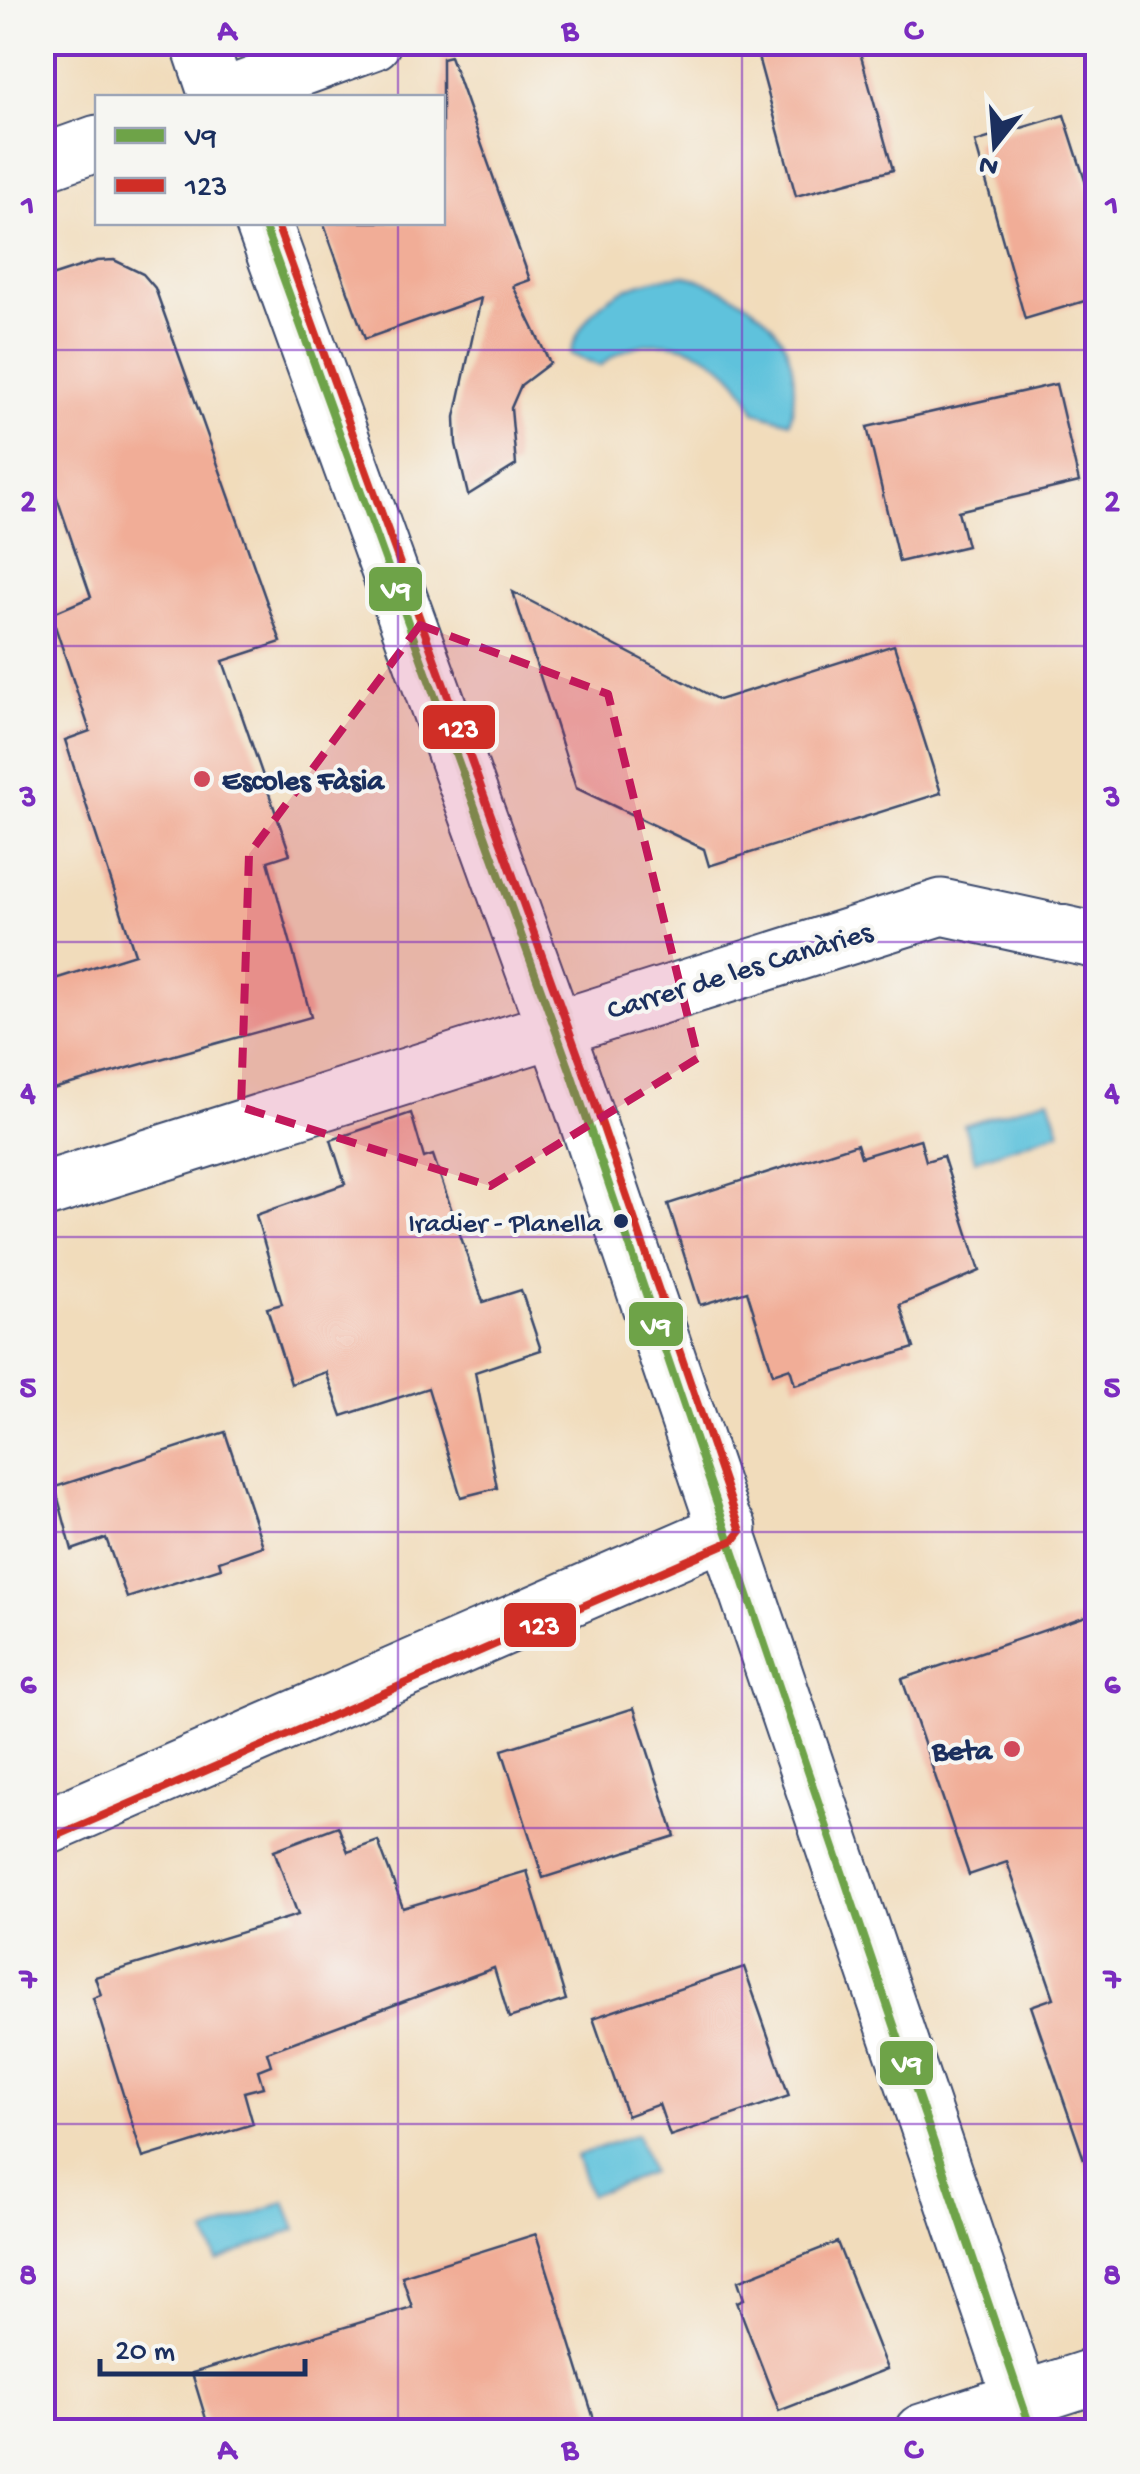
<svg xmlns="http://www.w3.org/2000/svg" width="1140" height="2474" font-family="'Gochi Hand',sans-serif">
  <style>
    .water { fill: #5ec2dc; stroke: #3c789d; stroke-width: 2.5 }
    .building { fill: #f1ad97 }
    .lines { fill: none; stroke-linecap: round; stroke-linejoin: round }
    .street-casing { stroke: #3b496c; stroke-width: 59 }
    .street { stroke: #fff; stroke-width: 55 }
    .bus-1-casing { stroke: #f6f6f2; stroke-width: 15 }
    .bus-2-casing { stroke: #f6f6f2; stroke-width: 15 }
    .bus-1 { stroke: #6ea348; stroke-width: 8 }
    .bus-2 { stroke: #d02e26; stroke-width: 8 }
    .marked { fill: #c2185b; fill-opacity: 0.2; stroke: #c2185b; stroke-width: 8; stroke-dasharray: 20 12; stroke-linejoin: round }
    .grid { fill: none; stroke: #7b2cbf; stroke-width: 2.5; stroke-opacity: 0.55 }
    .poi-dot { fill: #d1495b; stroke: #f6f6f2; stroke-width: 4 }
    .bus-dot { fill: #1b2f5e; stroke: #f6f6f2; stroke-width: 4 }
    .labels { text-anchor: middle; stroke-width: 8; stroke-linejoin: round; paint-order: stroke }
    .bus-label { font-size: 28px; fill: #1b2f5e; stroke: #f6f6f2; text-anchor: end }
    .poi-label { font-size: 30px; font-weight: bold; fill: #1b2f5e; stroke: #f6f6f2; text-anchor: start }
    .street-label { font-size: 30px; fill: #1b2f5e; stroke: #f6f6f2 }
    .line-badge { stroke: #f6f6f2; stroke-width: 4 }
    .badge-label { font-size: 28px; text-anchor: middle; font-weight: bold; fill: #fff }
    .neatline { fill: none; stroke: #7b2cbf; stroke-width: 4 }
    .grid-label { font-size: 32px; text-anchor: middle; font-weight: bold; fill: #7b2cbf }
  </style>
  <rect width="100%" height="100%" fill="#f6f6f2"/>
  <filter id="ink" filterUnits="userSpaceOnUse"><feTurbulence type="fractalNoise" baseFrequency=".01" numOctaves="2"/><feDisplacementMap in="SourceGraphic" scale="20" xChannelSelector="R" yChannelSelector="G"/><feConvolveMatrix kernelMatrix="1 2 1 2 8 2 1 2 1" color-interpolation-filters="sRGB"/></filter>
  <filter id="wash" filterUnits="userSpaceOnUse"><feTurbulence type="fractalNoise" baseFrequency=".0048" numOctaves="4" result="noise"/><feDisplacementMap in="SourceGraphic" scale="40" xChannelSelector="R" yChannelSelector="G"/><feGaussianBlur stdDeviation="2.25" result="paint"/><feColorMatrix in="noise" values="0 0 0 0 0 0 0 0 0 0 0 0 0 0 0 0 0 1.4 0 .05"/><feComposite in="paint" operator="in"/></filter>
  <g filter="url(#wash)">
    <rect width="100%" height="100%" fill="#f1dcbb"/>
    <g class="water">
      <path d="M685 275C758 299 809 335 790 422L755 412C733 350 654 319 600 366L570 354C587 298 630 280 685 275Z"/>
      <path d="M1049 1098 1060 1131 975 1160 964 1125Z"/>
      <path d="M637 2134 651 2173 590 2195 576 2156Z"/>
      <path d="M285 2202 296 2229 217 2261 206 2234Z"/>
    </g>
    <g id="blocks">
      <g class="building">
        <path d="M794 42H857L893 170 796 196 757 53Z"/>
        <path d="M450 56 530 280 513 286 550 363 521 385 511 408 516 465 468 495 456 444 455 417 481 298 365 339 323 222H442V58Z"/>
        <path d="M1064 115 1098 221V297L1025 319 975 142Z"/>
        <path d="M114 260 143 274 155 288 281 642 223 661 290 854 268 861 311 1017 42 1092V983L135 954 65 740 90 731 51 614 91 597 42 454V279L97 261Z"/>
        <path d="M1056 384 1079 482 958 511 967 546 899 562 867 427Z"/>
        <path d="M513 592 719 700 894 645 941 793 709 866 704 849 576 788Z"/>
        <path d="M411 1113 424 1158 433 1155 483 1302 521 1290 541 1350 475 1372 497 1488 461 1497 428 1388 342 1416 326 1372 291 1384 267 1308 282 1304 256 1215 345 1184 331 1140Z"/>
        <path d="M920 1139 926 1161 943 1156 980 1271 900 1305 914 1348 795 1385 790 1368 773 1374 747 1291 700 1305 668 1204 857 1144 861 1157Z"/>
        <path d="M225 1432 263 1546 219 1561 221 1568 127 1598 106 1538 72 1550 55 1487Z"/>
        <path d="M1098 1612V2172L1089 2174 1031 2006 1054 1998 1007 1862 969 1875 902 1679Z"/>
        <path d="M634 1708 675 1836 543 1878 502 1750Z"/>
        <path d="M338 1826 348 1852 378 1841 403 1908 527 1871 566 2000 509 2018 494 1968 267 2052 271 2065 258 2070 263 2087 244 2092 253 2124 143 2158 93 1998 101 1995 95 1977 298 1915 274 1850Z"/>
        <path d="M744 1967 789 2096 670 2136 659 2104 627 2116 593 2018Z"/>
        <path d="M536 2234 598 2432H210L192 2373 412 2307 402 2276Z"/>
        <path d="M837 2242 887 2369 779 2411 737 2302 744 2299 738 2281Z"/>
      </g>
    </g>
  </g>
  <g filter="url(#ink)">
    <use href="#blocks" fill-opacity="0" stroke="#3b496c" stroke-width="2.5"/>
    <g class="lines">
      <g class="street-casing">
        <g id="street">
          <path d="M199 42 218 98"/>
          <path d="M219 98 373 42"/>
          <path d="M42 163 98 143"/>
          <path d="M263 222 570 1070 1032 2432"/>
          <path d="M42 1191 942 907 1098 941"/>
          <path d="M42 1829 729 1529"/>
          <path d="M922 2432 1098 2375"/>
        </g>
      </g>
      <use href="#street" class="street"/>
      <g class="bus-1-casing">
        <path id="bus-1" d="M263 222 570 1070 1032 2432"/>
      </g>
      <g class="bus-2-casing">
        <path id="bus-2" d="M47 1840 734 1540 741 1531 582 1066 276 222"/>
      </g>
      <use href="#bus-1" class="bus-1"/>
      <use href="#bus-2" class="bus-2"/>
    </g>
  </g>
  <path class="marked" d="M420 625 608 694 698 1058 490 1186 241 1107 249 854Z"/>
  <path class="grid" d="M398 42V98M742 42V2432M398 222V2432M42 350H1098M42 646H1098M42 942H1098M42 1237H1098M42 1532H1098M42 1828H1098M42 2124H1098"/>
  <g class="poi-dot">
    <circle cx="202" cy="779" r="10"/>
    <circle cx="1012" cy="1749" r="10"/>
  </g>
  <circle class="bus-dot" cx="621" cy="1221" r="9"/>
  <g class="labels">
    <g class="bus-label">
      <text x="602" y="1231">Iradier - Planella</text>
    </g>
    <g class="poi-label">
      <text x="222" y="789">Escoles Fàsia</text>
      <text x="992" y="1759" text-anchor="end">Beta</text>
    </g>
    <g class="street-label">
      <text transform="translate(739 969) rotate(-17)" y="10">Carrer de les Canàries</text>
    </g>
  </g>
  <g class="line-badge">
    <rect x="367" y="565" width="57" height="48" rx="10" fill="#6ea348"/>
    <rect x="421" y="703" width="76" height="48" rx="10" fill="#d02e26"/>
    <rect x="627" y="1300" width="58" height="48" rx="10" fill="#6ea348"/>
    <rect x="502" y="1601" width="76" height="48" rx="10" fill="#d02e26"/>
    <rect x="878" y="2039" width="57" height="48" rx="10" fill="#6ea348"/>
  </g>
  <g class="badge-label">
    <text x="396" y="598">V9</text>
    <text x="459" y="737">123</text>
    <text x="656" y="1334">V9</text>
    <text x="540" y="1634">123</text>
    <text x="907" y="2072">V9</text>
  </g>
  <rect width="1140" height="2474" fill="none" stroke="#f6f6f2" stroke-width="110"/>
  <rect x="95" y="95" width="350" height="130" fill="#f6f6f2" stroke="#9ea6b7" stroke-width="2.5"/>
  <rect x="115" y="128" width="50" height="15" fill="#6ea348" stroke="#9ea6b7" stroke-width="2.5"/>
  <text x="185" y="145" font-size="30" fill="#1b2f5e">V9</text>
  <rect x="115" y="178" width="50" height="15" fill="#d02e26" stroke="#9ea6b7" stroke-width="2.5"/>
  <text x="185" y="195" font-size="30" fill="#1b2f5e">123</text>
  <g transform="translate(995 145) rotate(197)" stroke="#f6f6f2" stroke-width="8" paint-order="stroke">
  <path d="M0-8L18 38L0 25L-18 38Z" fill="#1b2f5e"/>
  <text y="-15" font-size="28" font-weight="bold" text-anchor="middle" fill="#1b2f5e">N</text>
  </g>
  <path d="M100 2359v15h205v-15" fill="none" stroke="#1b2f5e" stroke-width="5"/>
  <text x="115" y="2359" font-size="30" fill="#1b2f5e" stroke="#f6f6f2" stroke-width="8" paint-order="stroke">20 m</text>
  <rect x="55" y="55" width="1030" height="2364" class="neatline"/>
  <g class="grid-label">
    <text x="227" y="39">A</text>
    <text x="570" y="39">B</text>
    <text x="913" y="39">C</text>
    <text x="28" y="214">1</text>
    <text x="1112" y="214">1</text>
    <text x="28" y="510">2</text>
    <text x="1112" y="510">2</text>
    <text x="28" y="805">3</text>
    <text x="1112" y="805">3</text>
    <text x="28" y="1101">4</text>
    <text x="1112" y="1101">4</text>
    <text x="28" y="1396">5</text>
    <text x="1112" y="1396">5</text>
    <text x="28" y="1692">6</text>
    <text x="1112" y="1692">6</text>
    <text x="28" y="1987">7</text>
    <text x="1112" y="1987">7</text>
    <text x="28" y="2283">8</text>
    <text x="1112" y="2283">8</text>
    <text x="227" y="2458">A</text>
    <text x="570" y="2458">B</text>
    <text x="913" y="2458">C</text>
  </g>
</svg>
